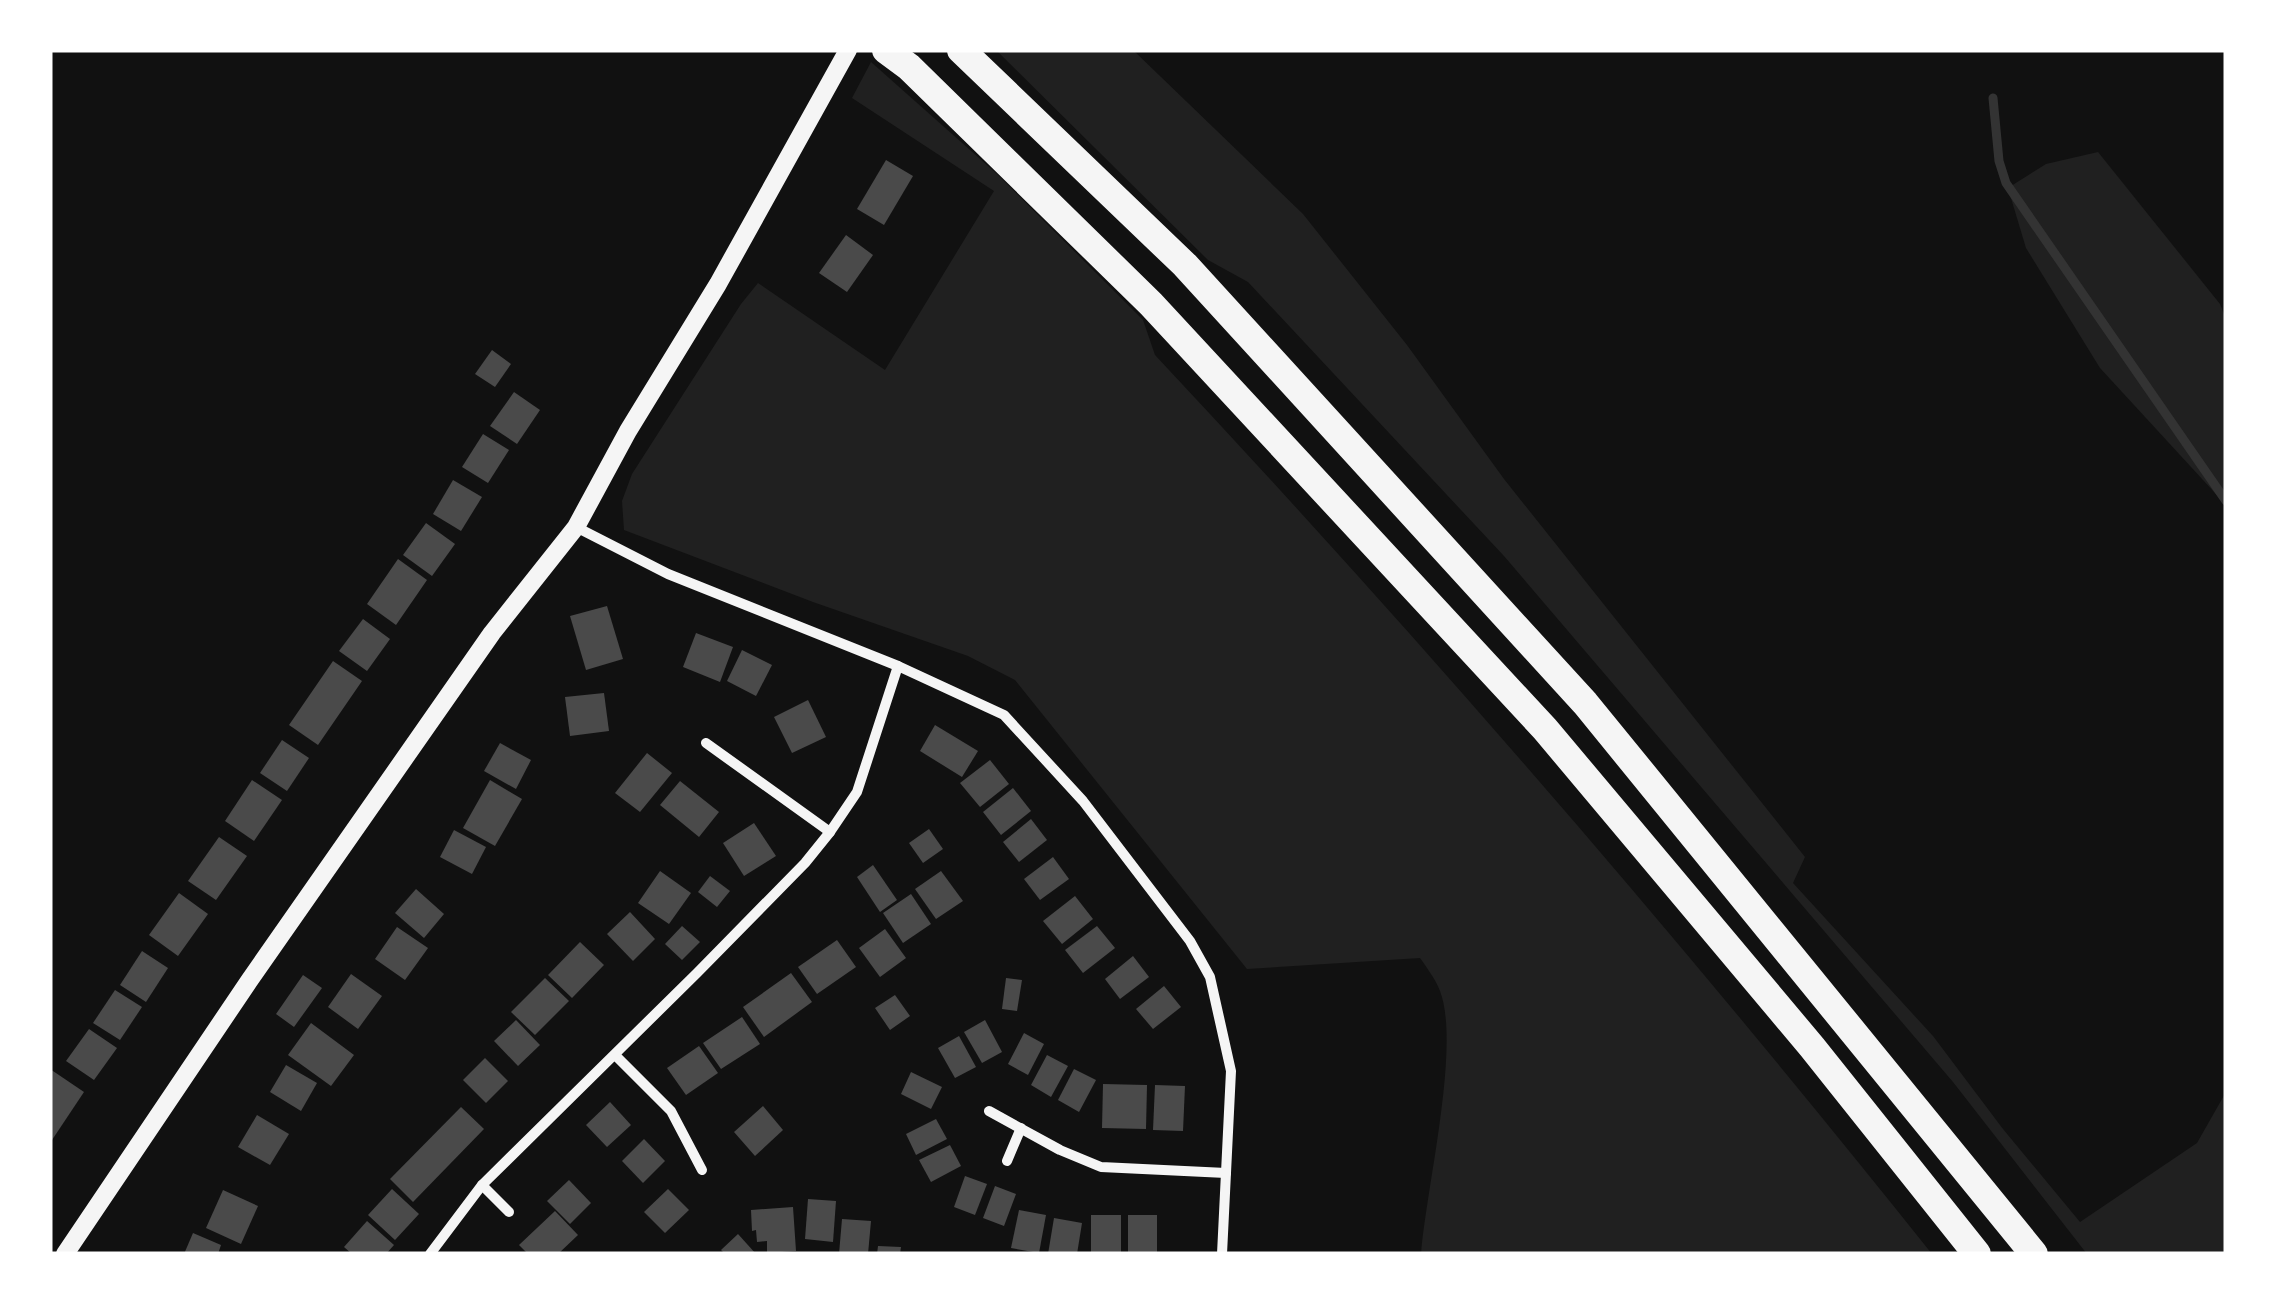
<svg xmlns="http://www.w3.org/2000/svg" width="2276" height="1304" font-family="Manrope,sans-serif">
  <style>
    .green { fill: #202020 }
    .lines { fill: none; stroke-linecap: round; stroke-linejoin: round }
    .stream { stroke: #333; stroke-width: 9 }
    .building { fill: #4a4a4a }
    .minor { stroke: #f5f5f5; stroke-width: 10 }
    .tertiary { stroke: #f5f5f5; stroke-width: 18 }
    .trunk { stroke: #f5f5f5; stroke-width: 28 }
  </style>
  <rect width="100%" height="100%" fill="#111"/>
  <g class="green">
    <path d="M996 50H1133L1303 214 1407 345 1504 479 1805 857 1793 883 1933 1036 2003 1129 2080 1222 2197 1143 2226 1092V1254H2087L1953 1082 1504 556 1248 282 1208 260Z"/>
    <path d="M871 62 997 174 1143 320 1155 355C1426 644 1685 944 1932 1254H1421C1426 1189 1461 1046 1440 991 1436 980 1427 968 1420 958L1247 969 1015 680 968 656 813 602 624 530 622 501 632 474 741 304 758 283 885 370 994 191 852 98Z"/>
    <path d="M2098 152 2220 304 2226 319V505L2100 368 2026 248 2008 188 2046 164Z"/>
  </g>
  <g class="lines">
    <path class="stream" d="M1993 98 1999 161 2006 183 2226 501"/>
  </g>
  <g class="building">
    <path d="M886 160 913 176 884 225 857 209Z"/>
    <path d="M846 235 873 255 847 292 819 273Z"/>
    <path d="M492 350 511 364 495 387 475 374Z"/>
    <path d="M514 392 540 410 517 444 490 426Z"/>
    <path d="M483 434 509 450 488 483 462 467Z"/>
    <path d="M453 480 482 497 461 531 433 514Z"/>
    <path d="M426 523 455 544 432 576 403 555Z"/>
    <path d="M398 559 427 580 396 625 367 604Z"/>
    <path d="M607 606 623 659 586 670 570 616Z"/>
    <path d="M363 619 390 639 367 671 339 651Z"/>
    <path d="M696 633 733 647 720 682 683 667Z"/>
    <path d="M742 650 772 665 756 696 727 681Z"/>
    <path d="M333 661 362 681 318 745 289 725Z"/>
    <path d="M604 693 609 731 570 736 565 697Z"/>
    <path d="M808 700 826 737 792 753 774 717Z"/>
    <path d="M935 725 978 751 962 777 920 751Z"/>
    <path d="M282 740 309 758 287 791 260 773Z"/>
    <path d="M500 743 531 760 516 789 484 771Z"/>
    <path d="M647 753 672 773 640 812 615 793Z"/>
    <path d="M990 760 1009 784 980 807 960 783Z"/>
    <path d="M252 780 282 800 254 841 225 821Z"/>
    <path d="M490 780 522 799 495 846 463 828Z"/>
    <path d="M680 781 719 812 699 837 660 805Z"/>
    <path d="M1013 788 1031 811 1001 835 983 812Z"/>
    <path d="M1031 819 1047 840 1019 862 1003 842Z"/>
    <path d="M754 823 776 856 744 876 723 843Z"/>
    <path d="M929 829 943 849 923 863 909 843Z"/>
    <path d="M454 830 486 847 472 874 440 857Z"/>
    <path d="M219 837 247 856 216 900 188 881Z"/>
    <path d="M1053 857 1069 879 1040 900 1024 879Z"/>
    <path d="M873 865 897 900 880 912 857 877Z"/>
    <path d="M660 871 691 893 669 924 638 903Z"/>
    <path d="M941 871 963 901 936 919 915 889Z"/>
    <path d="M710 876 730 891 717 907 698 892Z"/>
    <path d="M416 889 444 914 424 938 395 913Z"/>
    <path d="M179 893 208 914 178 956 149 935Z"/>
    <path d="M911 894 931 924 903 943 883 913Z"/>
    <path d="M1075 896 1093 919 1062 944 1043 921Z"/>
    <path d="M630 912 655 939 633 961 607 934Z"/>
    <path d="M682 926 700 942 682 960 665 944Z"/>
    <path d="M1097 926 1115 948 1083 973 1065 950Z"/>
    <path d="M397 927 428 948 405 980 375 959Z"/>
    <path d="M885 929 906 958 880 977 859 948Z"/>
    <path d="M837 940 856 967 817 994 798 967Z"/>
    <path d="M580 942 604 965 572 998 548 975Z"/>
    <path d="M142 951 168 968 146 1002 120 985Z"/>
    <path d="M1133 956 1149 977 1120 999 1105 979Z"/>
    <path d="M791 973 812 1002 764 1037 743 1007Z"/>
    <path d="M351 974 382 996 358 1029 328 1007Z"/>
    <path d="M303 975 322 988 294 1027 276 1014Z"/>
    <path d="M545 978 569 1001 535 1035 511 1012Z"/>
    <path d="M1006 978 1022 980 1017 1011 1002 1009Z"/>
    <path d="M1164 986 1181 1007 1153 1029 1136 1009Z"/>
    <path d="M115 990 142 1007 120 1040 93 1023Z"/>
    <path d="M895 995 910 1016 890 1030 875 1008Z"/>
    <path d="M742 1017 760 1044 721 1069 703 1043Z"/>
    <path d="M516 1020 540 1045 518 1066 494 1041Z"/>
    <path d="M985 1020 1002 1052 982 1063 964 1032Z"/>
    <path d="M311 1023 354 1055 331 1086 288 1055Z"/>
    <path d="M89 1029 117 1048 94 1080 66 1061Z"/>
    <path d="M1024 1033 1044 1044 1028 1075 1008 1064Z"/>
    <path d="M959 1036 976 1067 955 1078 938 1048Z"/>
    <path d="M699 1046 718 1073 686 1095 667 1068Z"/>
    <path d="M1047 1055 1068 1066 1051 1097 1031 1085Z"/>
    <path d="M485 1058 508 1081 486 1103 463 1080Z"/>
    <path d="M286 1065 317 1083 301 1111 270 1092Z"/>
    <path d="M50 1069 84 1092 50 1143Z"/>
    <path d="M1074 1069 1096 1080 1079 1112 1058 1100Z"/>
    <path d="M911 1072 942 1087 931 1109 901 1094Z"/>
    <path d="M1103 1084 1147 1085 1146 1129 1102 1128Z"/>
    <path d="M1155 1085 1185 1086 1183 1131 1153 1130Z"/>
    <path d="M610 1102 631 1125 607 1147 586 1125Z"/>
    <path d="M763 1106 783 1130 755 1156 734 1132Z"/>
    <path d="M461 1107 484 1129 413 1202 390 1179Z"/>
    <path d="M257 1115 289 1134 270 1165 238 1147Z"/>
    <path d="M936 1119 947 1139 916 1155 906 1134Z"/>
    <path d="M644 1139 665 1161 643 1183 622 1161Z"/>
    <path d="M950 1145 961 1166 931 1182 919 1160Z"/>
    <path d="M965 1176 987 1184 975 1215 954 1207Z"/>
    <path d="M569 1180 591 1203 570 1224 547 1201Z"/>
    <path d="M995 1186 1016 1194 1004 1226 983 1218Z"/>
    <path d="M392 1189 419 1214 395 1240 368 1215Z"/>
    <path d="M668 1189 689 1210 665 1233 644 1212Z"/>
    <path d="M223 1190 258 1206 241 1244 206 1228Z"/>
    <path d="M808 1199 836 1201 833 1242 805 1239Z"/>
    <path d="M793 1207 796 1251 767 1253V1241L757 1242 756 1230 752 1231 751 1210Z"/>
    <path d="M1019 1210 1046 1215 1039 1253 1011 1248Z"/>
    <path d="M555 1211 578 1235 558 1254H528L519 1245Z"/>
    <rect x="1091" y="1215" width="30" height="37"/>
    <rect x="1128" y="1215" width="29" height="39"/>
    <path d="M1054 1218 1082 1223 1077 1254H1048Z"/>
    <path d="M842 1219 871 1221 868 1254H839Z"/>
    <path d="M367 1221 394 1245 386 1254H352L344 1247Z"/>
    <path d="M193 1233 221 1245 218 1254H184Z"/>
    <path d="M738 1234 756 1254H725L721 1250Z"/>
    <path d="M878 1246 901 1247 900 1254H877Z"/>
  </g>
  <g class="lines">
    <g class="minor">
      <path d="M576 527 668 574 898 666 1004 715 1083 801 1190 941 1210 977 1231 1071 1222 1254"/>
      <path d="M706 743 830 832"/>
      <path d="M615 1055 671 1111 702 1170"/>
      <path d="M989 1111 1060 1150 1101 1167 1226 1173"/>
      <path d="M1007 1161 1021 1128"/>
      <path d="M482 1185 509 1212"/>
      <path d="M430 1254 482 1185 697 973 805 863 830 832 857 792 898 666"/>
    </g>
    <path class="tertiary" d="M65 1254 249 981 492 633 576 527 628 431 718 284 848 50"/>
    <g class="trunk">
      <path d="M886 50 909 67 1151 304 1545 729 1812 1047 1977 1254"/>
      <path d="M961 50 1185 265 1585 703 2034 1254"/>
    </g>
  </g>
  <rect width="2276" height="1304" fill="none" stroke="#ffffff" stroke-width="105"/>
</svg>
